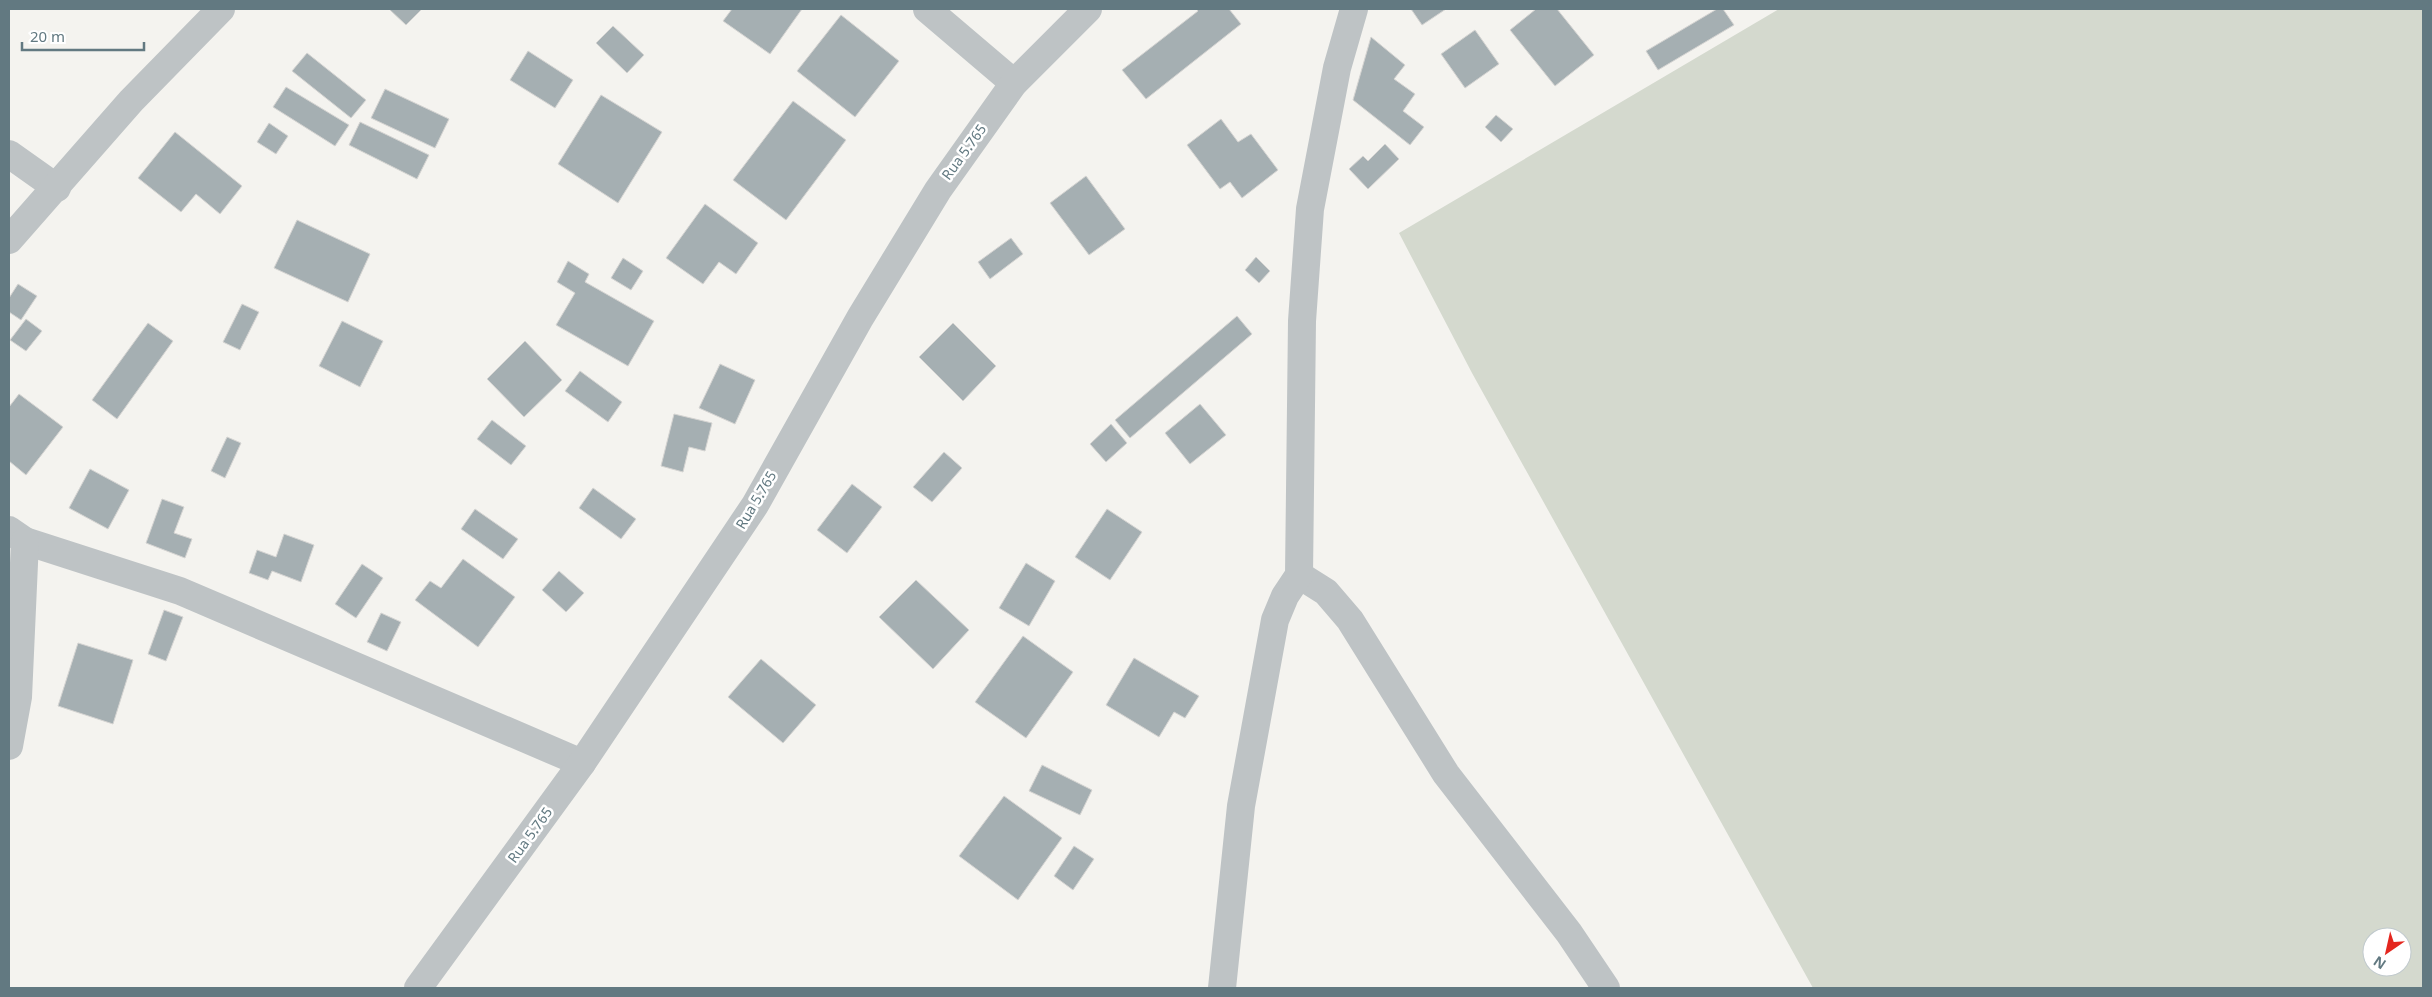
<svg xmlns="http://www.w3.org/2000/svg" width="2432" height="997" font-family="'Noto Sans',sans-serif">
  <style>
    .green { fill: #d4d9ce; fill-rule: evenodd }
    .building { fill: #a5afb2; stroke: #d5d4d2 }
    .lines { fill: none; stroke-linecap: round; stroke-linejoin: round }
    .minor { stroke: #bec3c5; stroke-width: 28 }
    .labels { text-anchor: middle; stroke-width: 5; stroke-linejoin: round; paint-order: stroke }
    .street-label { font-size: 14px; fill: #627981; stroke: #fff }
  </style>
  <rect width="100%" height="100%" fill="#f4f3ef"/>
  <path class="green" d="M1779 9H2423V988H1813L1472 373 1399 233ZM2372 937H2402V967H2372Z"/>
  <g class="building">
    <path d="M389 9H422L406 25Z"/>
    <path d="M732 9H802L770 54 723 21Z"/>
    <path d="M1196 9H1229L1241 24 1146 99 1122 70 1198 11Z"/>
    <path d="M1411 9H1446L1422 25Z"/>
    <path d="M1536 9H1557L1594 55 1555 86 1510 30Z"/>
    <path d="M1717 9H1723L1734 25 1658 70 1646 51Z"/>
    <path d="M841 15 899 61 855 117 797 71Z"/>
    <path d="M613 26 644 55 627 73 596 43Z"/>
    <path d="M1475 30 1499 64 1465 88 1441 54Z"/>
    <path d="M1371 37 1405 65 1394 79 1415 94 1403 111 1424 127 1410 145 1353 100Z"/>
    <path d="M528 51 573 80 555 108 510 80Z"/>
    <path d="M307 53 366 100 351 118 292 71Z"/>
    <path d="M286 87 349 125 335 146 273 107Z"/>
    <path d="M385 89 449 119 435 148 371 118Z"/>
    <path d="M601 95 662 132 618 203 558 164Z"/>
    <path d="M793 101 846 140 786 220 733 180Z"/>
    <path d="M1496 115 1513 129 1501 142 1485 127Z"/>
    <path d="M1221 119 1238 142 1251 134 1278 170 1242 198 1230 182 1220 189 1187 145Z"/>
    <path d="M360 122 429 155 417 179 349 145Z"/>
    <path d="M269 123 288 136 276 154 257 142Z"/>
    <path d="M175 132 242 186 220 214 196 194 181 212 138 178Z"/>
    <path d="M1385 144 1399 159 1368 189 1349 169 1363 156 1368 161Z"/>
    <path d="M1086 176 1125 229 1089 255 1050 203Z"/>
    <path d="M705 204 758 243 736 274 719 262 703 284 666 258Z"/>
    <path d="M297 220 370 254 348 302 274 268Z"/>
    <path d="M1011 238 1023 254 990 279 978 262Z"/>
    <path d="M1256 257 1270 271 1259 283 1245 270Z"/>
    <path d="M623 258 643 271 631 290 611 278Z"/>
    <path d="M568 261 589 274 585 282 654 321 628 366 556 325 575 293 557 282Z"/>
    <path d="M18 284 37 296 21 320 9 312V298Z"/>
    <path d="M242 304 259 312 240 350 223 342Z"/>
    <path d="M1237 316 1252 334 1130 438 1115 420Z"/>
    <path d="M26 319 42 331 26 351 10 340Z"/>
    <path d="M342 321 383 341 360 387 319 366Z"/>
    <path d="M148 323 173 341 117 419 92 400Z"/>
    <path d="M953 323 996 366 963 401 919 357Z"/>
    <path d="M525 341 562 380 524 417 487 379Z"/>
    <path d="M720 364 755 380 735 424 699 408Z"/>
    <path d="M580 371 622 402 608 422 565 391Z"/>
    <path d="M19 394 63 427 26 475 9 461V407Z"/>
    <path d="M1200 404 1226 435 1190 464 1165 433Z"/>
    <path d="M674 414 712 423 705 451 689 447 683 472 661 466Z"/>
    <path d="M492 420 526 446 511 465 477 439Z"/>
    <path d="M1111 424 1127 443 1106 462 1090 444Z"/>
    <path d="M227 437 241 443 225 478 211 471Z"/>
    <path d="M944 452 962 468 932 502 913 487Z"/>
    <path d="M90 469 129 490 108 529 69 508Z"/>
    <path d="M852 484 882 507 847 553 817 530Z"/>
    <path d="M593 488 636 519 621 539 579 508Z"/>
    <path d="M162 499 184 507 174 533 192 539 185 558 146 543Z"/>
    <path d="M475 509 518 539 503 559 461 529Z"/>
    <path d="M1107 509 1142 532 1110 580 1075 557Z"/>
    <path d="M284 534 314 545 301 582 272 571 268 580 249 573 257 550 276 557Z"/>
    <path d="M463 559 515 597 478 647 415 600 430 581 441 588Z"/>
    <path d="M1026 563 1055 581 1029 626 999 608Z"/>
    <path d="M362 564 383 578 356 618 335 604Z"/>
    <path d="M559 571 584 593 566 612 542 590Z"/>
    <path d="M916 580 969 630 933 669 879 617Z"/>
    <path d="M164 610 183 617 166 661 148 654Z"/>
    <path d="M381 613 401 622 387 651 367 642Z"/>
    <path d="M1023 636 1073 672 1026 738 975 702Z"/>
    <path d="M78 643 133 660 113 724 58 706Z"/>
    <path d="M1134 658 1199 696 1185 718 1174 712 1159 737 1106 705Z"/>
    <path d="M761 659 816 705 783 743 728 697Z"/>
    <path d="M1042 765 1092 790 1080 815 1029 791Z"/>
    <path d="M1004 796 1062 838 1018 900 959 856Z"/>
    <path d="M1074 846 1094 859 1073 890 1054 876Z"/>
  </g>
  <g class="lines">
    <g class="minor">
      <path d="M927 9 1014 83"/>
      <path d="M9 154 57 188"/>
      <path d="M9 240 131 101 221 9"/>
      <path d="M9 530 25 541 180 591 582 763"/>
      <path d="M1299 575 1326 592 1350 620 1446 774 1569 933 1606 988"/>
      <path d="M9 746 18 697 25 541"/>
      <path d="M418 988 582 763 755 505 860 318 938 190 1014 83 1088 9"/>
      <path d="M1222 988 1241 806 1275 620 1285 596 1299 575 1302 321 1310 209 1337 68 1354 9"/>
    </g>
  </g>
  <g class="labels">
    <g class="street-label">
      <text transform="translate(964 152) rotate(-54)" y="5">Rua 5.765</text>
      <text transform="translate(756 500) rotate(-59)" y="5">Rua 5.765</text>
      <text transform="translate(530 835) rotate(-54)" y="5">Rua 5.765</text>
    </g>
  </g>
  <rect width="2432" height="997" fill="none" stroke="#627981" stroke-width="20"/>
  <g transform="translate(2387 952) rotate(214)"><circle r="24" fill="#ffffff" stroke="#c0c9cd"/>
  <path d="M0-4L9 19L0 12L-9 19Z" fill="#e4271f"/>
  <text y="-8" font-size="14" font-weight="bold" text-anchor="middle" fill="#627981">N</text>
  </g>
  <path d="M22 42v8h122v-8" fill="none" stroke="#627981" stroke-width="2.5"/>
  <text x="30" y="42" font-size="15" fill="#627981" stroke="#ffffff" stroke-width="4" paint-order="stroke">20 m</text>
</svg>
